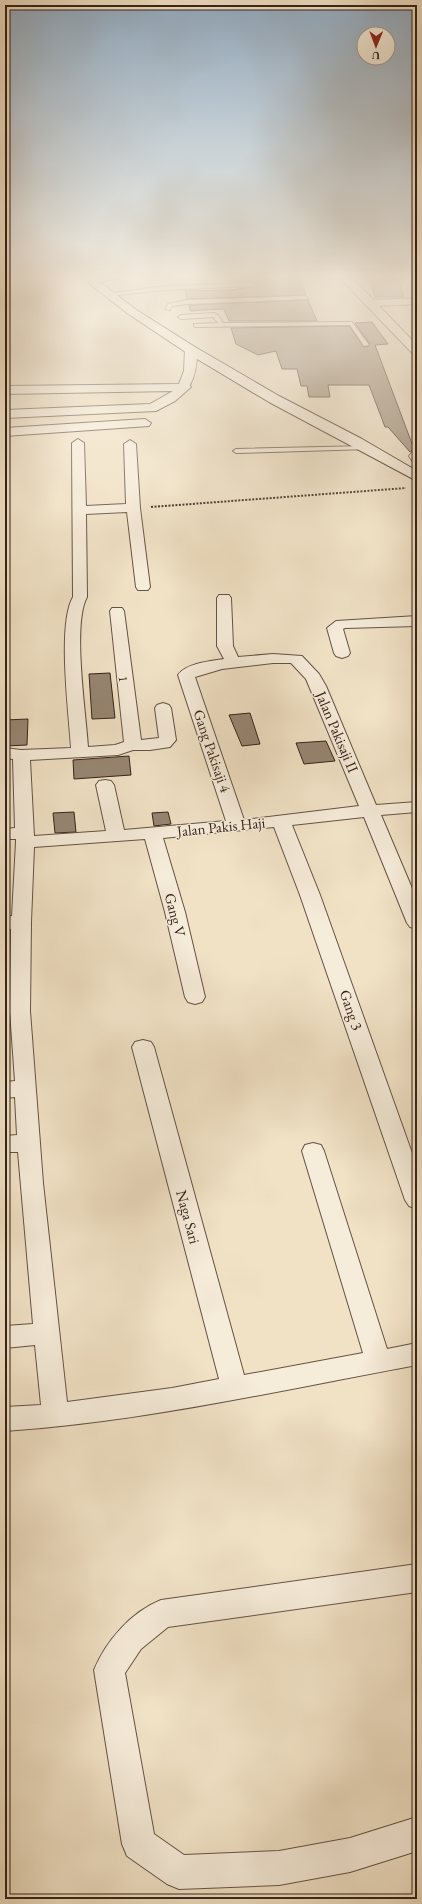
<svg xmlns="http://www.w3.org/2000/svg" width="422" height="1904" font-family="'EB Garamond',serif">
  <style>
    .building { fill: #978673; stroke: #352219 }
    .lines { fill: none; stroke-linecap: round; stroke-linejoin: round }
    .service-casing { stroke: #645244; stroke-width: 2 }
    .minor-casing { stroke: #645244; stroke-width: 2 }
    .secondary-casing { stroke: #352219; stroke-width: 2 }
    .path { stroke: #352219; stroke-width: 2; stroke-dasharray: 2 1.5; stroke-linecap: butt }
    .service { fill: #f6ecda; fill-rule: evenodd }
    .minor { fill: #f6ecda; fill-rule: evenodd }
    .secondary { fill: #f6ecda; fill-rule: evenodd }
    .labels { text-anchor: middle; stroke-width: 3; stroke-linejoin: round; paint-order: stroke }
    .far-street-label { font-size: 13px; fill: #352219; stroke: #f6ecda }
    .street-label { font-size: 15px; fill: #352219; stroke: #f6ecda }
  </style>
  <rect width="100%" height="100%" fill="#f1e2c6"/>
  <filter id="stains"><feTurbulence type="fractalNoise" baseFrequency=".005" numOctaves="4"/><feColorMatrix values="0 0 0 0 .2 0 0 0 0 .09 0 0 0 0 .02 0 0 0 .5 -.17"/></filter>
  <radialGradient id="worn" r=".72"><stop offset=".6" stop-color="#630" stop-opacity="0"/><stop offset="1" stop-color="#630" stop-opacity=".3"/></radialGradient>
  <g class="building">
    <path d="M227 276H299L306 295 187 299 185 291 231 290 257 286 254 282H229Z"/>
    <path d="M369 276H398L404 297H375Z"/>
    <path d="M308 300 317 321H229L224 309 190 311 189 305Z"/>
    <path d="M372 322 388 344 375 345 414 449 410 452 388 427H385L369 385H328L330 397H309L307 386H301L297 369H282L276 351 258 355 236 344 231 328 349 326 364 347 369 346 370 344 355 323Z"/>
    <path d="M110 673 115 718 92 719 89 674Z"/>
    <path d="M250 713 260 744 242 746 229 715Z"/>
    <path d="M28 719 27 745 5 746V720Z"/>
    <path d="M326 741 335 761 304 764 296 743Z"/>
    <path d="M129 756 131 775 74 779 73 760Z"/>
    <path d="M74 812 76 832 55 833 53 813Z"/>
    <path d="M168 812 171 824 154 826 152 813Z"/>
  </g>
  <g class="lines">
    <g class="service-casing">
      <g id="service">
        <path d="M119 276H133L92 283 89 281Z"/>
        <path d="M254 283 256 286 165 290 109 296 106 294 165 286Z"/>
        <path d="M306 296 308 299 187 304 172 306 170 310 165 309 168 304 187 300Z"/>
        <path d="M214 313 218 315 223 323 352 322 369 345 364 346 350 325H347L196 327 194 326V324L218 323 213 317 181 319 178 317 181 315Z"/>
        <path d="M367 446 369 447V449L236 453 233 451 236 449Z"/>
      </g>
    </g>
    <g class="minor-casing">
      <g id="minor">
        <path d="M338 276H349L374 300 417 298V304L379 306 417 345V355L413 354Z"/>
        <path d="M191 347 197 350C197 363 196 374 190 385L191 387 175 401 156 411 5 418V410L150 404 173 391 5 394V386L179 384 184 371 185 350Z"/>
        <path d="M145 419 151 423 149 426 5 436V428Z"/>
        <path d="M78 439 84 443 86 506 126 504 124 444 130 440 136 444 140 508 150 587 148 590H138L136 587 127 512 86 514 87 597C72 624 86 713 88 747L115 745 124 742 110 611 112 608H122L124 611 141 740 159 738 155 708 157 705 163 703 169 705 171 708 176 740 170 747 150 750H133L118 755 30 760 34 836 106 831 96 785 99 781 105 780 111 781 114 785 124 830 226 821 178 675C186 663 211 661 224 659L217 646V598L219 595H229L231 598 233 646 238 657 273 654 302 656 319 674 326 686 376 805 417 802V812L381 815 417 900V929L410 927 407 923 364 817 292 825 320 895 417 1167V1209L409 1206 405 1200 300 895 274 827 163 838 185 912 205 997 202 1002 195 1004 188 1002 185 997 165 912 145 839 34 847 31 922 30 1011 43 1183 67 1402 172 1388 219 1379 132 1047 135 1042 143 1040 151 1042 154 1047 244 1375 363 1353 302 1151 305 1145 313 1143 321 1145 324 1151 387 1349 417 1343V1365C281 1390 143 1422 5 1431V1407L41 1405 35 1345 5 1348V1326L33 1324 18 1152H5V1136L17 1135 15 1097 5 1098V1082L15 1081 10 1011 11 929H5V917L12 916 16 842V839H5V829L15 828 13 759 5 758V748L21 750 71 748C69 714 57 624 73 597L72 443ZM273 663H291L306 679 359 806 244 820 195 677 222 669Z"/>
        <path d="M417 450V463L413 462 409 456 413 451Z"/>
        <path d="M417 616V626L345 628 343 629 350 653 348 656 342 658 336 656 334 653 327 628 336 621Z"/>
        <path d="M417 1564V1592L168 1627 141 1649 125 1673 154 1834 184 1855 279 1851 350 1838 417 1817V1851L350 1872 279 1885 179 1889 167 1884 127 1856 122 1844 94 1670C106 1641 131 1612 161 1600Z"/>
      </g>
    </g>
    <g class="secondary-casing">
      <path id="secondary" d="M80 276H92L135 309 195 347 279 396 362 439 417 471V481L269 402 187 353 127 313Z"/>
    </g>
    <path class="path" d="M151 507 406 488"/>
    <use href="#service" class="service"/>
    <use href="#minor" class="minor"/>
    <use href="#secondary" class="secondary"/>
  </g>
  <linearGradient id="sky" x2="0" y2="1"><stop stop-color="#92acc3"/><stop offset="0.51" stop-color="#f9f2e5"/><stop offset="1" stop-color="#f9f2e5" stop-opacity="0"/></linearGradient>
  <rect width="422" height="543" fill="url(#sky)"/>
  <g class="labels">
    <g class="far-street-label">
      <text transform="translate(124 679) rotate(82)" y="5">1</text>
    </g>
    <g class="street-label">
      <text transform="translate(337 732) rotate(67)" y="5">Jalan Pakisaji II</text>
      <text transform="translate(212 751) rotate(71)" y="5">Gang Pakisaji 4</text>
      <text transform="translate(221 827) rotate(-6)" y="5">Jalan Pakis Haji</text>
      <text transform="translate(175 915) rotate(75)" y="5">Gang V</text>
      <text transform="translate(351 1010) rotate(71)" y="5">Gang 3</text>
      <text transform="translate(188 1217) rotate(75)" y="5">Naga Sari</text>
    </g>
  </g>
  <rect width="422" height="1904" fill="none" stroke="#f1e2c6" stroke-width="20"/>
  <rect x="6" y="6" width="410" height="1892" fill="none" stroke="#352219" stroke-width="2"/>
  <rect x="10" y="10" width="402" height="1884" fill="none" stroke="#352219"/>
  <g transform="translate(376 46) rotate(181)"><circle r="19" fill="#f6ecda" stroke="#a99b8d"/>
  <path d="M0-3L7 15L0 10L-7 15Z" fill="#8f2418"/>
  <text y="-6" font-size="11" font-weight="bold" text-anchor="middle" fill="#352219">U</text>
  </g>
  <rect width="100%" height="100%" filter="url(#stains)"/>
  <rect width="100%" height="100%" fill="url(#worn)"/>
</svg>
